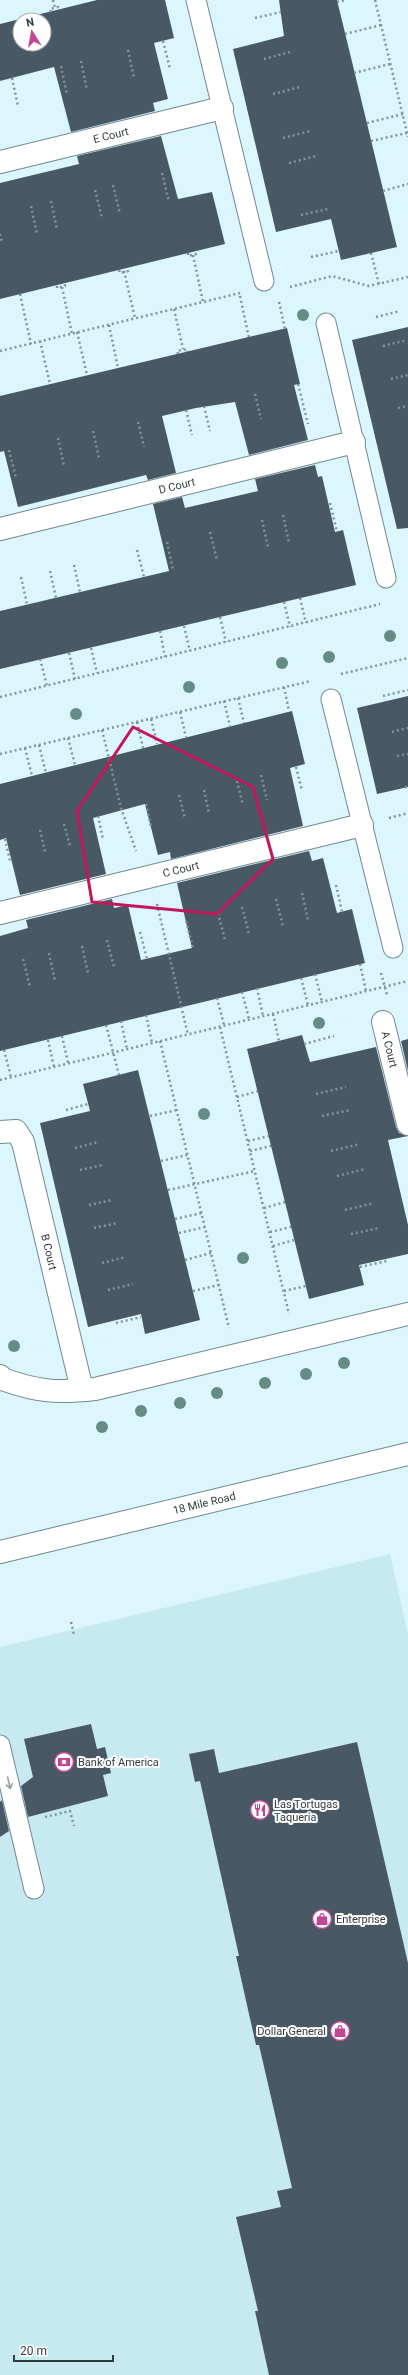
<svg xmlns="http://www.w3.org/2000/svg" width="408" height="2375" font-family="Roboto,sans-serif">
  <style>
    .built { fill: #c7e9f2 }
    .building { fill: #485965; fill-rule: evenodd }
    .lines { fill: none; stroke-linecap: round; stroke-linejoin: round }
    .lane-casing { stroke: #71898f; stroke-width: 21 }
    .street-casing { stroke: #71898f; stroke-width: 24 }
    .secondary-casing { stroke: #71898f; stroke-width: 24 }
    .path { stroke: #839499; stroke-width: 2.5; stroke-dasharray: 2 3; stroke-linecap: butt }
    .lane { stroke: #fff; stroke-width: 19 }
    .street { stroke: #fff; stroke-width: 22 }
    .secondary { stroke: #fff; stroke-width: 22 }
    .tree { fill: #648c85 }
    .oneway { stroke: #989e9f }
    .marked { fill: none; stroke: #c2185b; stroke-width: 3; stroke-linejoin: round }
    .labels { text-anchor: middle; stroke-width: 4; stroke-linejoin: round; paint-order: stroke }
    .street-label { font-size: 11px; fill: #323c3f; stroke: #fefefe }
    .poi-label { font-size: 11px; fill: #323c3f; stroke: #fefefe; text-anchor: start }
  </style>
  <rect width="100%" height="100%" fill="#dcf6fd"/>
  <path class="built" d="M390 1554 408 1634V2375H0V1647Z"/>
  <g class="building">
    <path d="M97 0H165L174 38 154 43 168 99 153 103 155 111 71 132 54 67 0 81V24ZM20 20H44V44H20Z"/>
    <path d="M279 0H337L397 247 341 260 331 219 276 232 233 49 284 36Z"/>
    <path d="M161 136 178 199 212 192 225 244 0 299V183L79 164 77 156Z"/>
    <path d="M408 327V528L397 529 352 340Z"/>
    <path d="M287 328 300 384 294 385 308 440 249 455 235 402 196 408 162 416 176 473 148 480 146 475 18 507 4 451 0 452V396Z"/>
    <path d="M315 465 318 477 322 476 335 532 343 530 356 585 0 669V611L169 571 153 504 182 497 185 508 258 491 255 479Z"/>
    <path d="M408 696V787L377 794 357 708Z"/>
    <path d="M292 711 305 764 290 768 303 826 171 859 170 852 158 855 145 804 93 818 106 874 20 895 6 838 0 840V784Z"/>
    <path d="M309 851 312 861 323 858 337 913 352 909 365 963 0 1051V936L28 928 26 920 112 899 114 908 128 905 141 960 192 948 177 883Z"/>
    <path d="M302 1035 310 1062 376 1047 396 1127 399 1133 408 1136 388 1140 408 1225V1254L359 1265 364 1285 309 1299 247 1049Z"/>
    <path d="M408 1039V1071L401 1041Z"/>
    <path d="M138 1070 200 1320 145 1334 141 1314 88 1327 40 1123 90 1111 83 1084Z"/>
    <path d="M91 1724 97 1749 105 1747 111 1773 103 1775 108 1796 28 1817 21 1786 33 1777 24 1739Z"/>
    <path d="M357 1742 408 1963V2375H269L255 2311H258L236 2217 281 2207 277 2191 292 2188 259 2045H256L236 1956H239L200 1781 195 1782 189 1754 214 1749 219 1773Z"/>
    <path d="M2 1800 9 1831 0 1837V1802Z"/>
  </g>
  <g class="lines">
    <g class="lane-casing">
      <g id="lane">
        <path d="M196 0 264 281"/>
        <path d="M326 323 386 578"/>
        <path d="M331 699 393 948"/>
        <path d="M0 1745 34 1889"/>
      </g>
    </g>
    <g class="street-casing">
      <g id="street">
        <path id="s1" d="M0 162 222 108"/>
        <path id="s2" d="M0 529 354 442"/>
        <path id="s3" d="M0 913 362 825"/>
        <path id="s4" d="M383 1022 408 1124"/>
        <path id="s5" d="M0 1132 16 1131 23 1142 82 1390"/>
        <path d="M0 1376 2 1379C39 1392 56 1393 95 1389L408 1314"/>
      </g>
    </g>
    <g class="secondary-casing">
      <g id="secondary">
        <path id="s6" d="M0 1552 408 1454"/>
      </g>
    </g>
    <g class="path">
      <path d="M53 0 55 8"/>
      <path d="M375 0 408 137"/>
      <path d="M337 2 346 0"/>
      <path d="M51 12 50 9 58 7 59 10"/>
      <path d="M255 18 281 12"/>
      <path d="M345 34 381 25"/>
      <path d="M163 41 170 69"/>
      <path d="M128 50 134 78"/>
      <path d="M264 59 290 52"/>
      <path d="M81 61 87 90"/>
      <path d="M61 66 67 95"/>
      <path d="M354 73 390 64"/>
      <path d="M12 78 18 106"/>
      <path d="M273 94 300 87"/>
      <path d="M367 123 403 114"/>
      <path d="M283 138 310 131"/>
      <path d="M371 141 407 133"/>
      <path d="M289 163 316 156"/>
      <path d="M162 173 169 202"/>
      <path d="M113 185 120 214"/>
      <path d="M95 190 102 218"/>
      <path d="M383 191 408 184"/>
      <path d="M51 201 57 229"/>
      <path d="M31 206 37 234"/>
      <path d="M301 215 328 209"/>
      <path d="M0 234 2 243"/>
      <path d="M188 253V256L196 254V252"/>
      <path d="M371 253 379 284"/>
      <path d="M193 255 203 302"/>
      <path d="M311 257 339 251"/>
      <path d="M119 270 120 273 128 271 127 269"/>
      <path d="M124 271 135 318"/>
      <path d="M57 286V288L65 286V283"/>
      <path d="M62 287 72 334"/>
      <path d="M290 287 332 276 369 286 408 277"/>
      <path d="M20 294 31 344"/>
      <path d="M240 296 249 338"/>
      <path d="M279 302 285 329"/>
      <path d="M174 309 183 349"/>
      <path d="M376 317 400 311"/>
      <path d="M109 325 118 368"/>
      <path d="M77 332 87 375"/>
      <path d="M40 341 50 384"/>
      <path d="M383 346 407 340"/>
      <path d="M0 351 240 293"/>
      <path d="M178 354 177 351 187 349V352"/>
      <path d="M391 379 408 375"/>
      <path d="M298 384 308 424"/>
      <path d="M255 394 261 419"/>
      <path d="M204 406 210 431"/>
      <path d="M398 408 408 406"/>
      <path d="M186 410 192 435"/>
      <path d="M138 422 144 447"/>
      <path d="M93 431 99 458"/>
      <path d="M58 438 64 466"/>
      <path d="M9 450 16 478"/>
      <path d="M330 503 337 532"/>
      <path d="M283 515 289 543"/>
      <path d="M262 520 268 547"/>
      <path d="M210 532 217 560"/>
      <path d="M167 542 173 570"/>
      <path d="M137 550 144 577"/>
      <path d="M74 565 80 592"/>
      <path d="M50 571 56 598"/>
      <path d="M21 577 27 604"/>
      <path d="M300 598 306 623"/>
      <path d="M284 602 290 627"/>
      <path d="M220 617 226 642"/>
      <path d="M184 626 190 651"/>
      <path d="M160 631 165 657"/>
      <path d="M91 648 97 673"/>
      <path d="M69 653 75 679"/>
      <path d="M40 659 47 686"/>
      <path d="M341 674 408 658"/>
      <path d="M284 687 289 711"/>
      <path d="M383 696 408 690"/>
      <path d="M0 697 380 604"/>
      <path d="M238 698 244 723"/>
      <path d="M224 701 230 726"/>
      <path d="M180 712 186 737"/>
      <path d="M151 719 157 744"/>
      <path d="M137 722 143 748"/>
      <path d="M102 730 121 808 136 851"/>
      <path d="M392 732 408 728"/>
      <path d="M68 738 75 765"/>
      <path d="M39 745 46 773"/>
      <path d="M25 748 32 776"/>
      <path d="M0 754 311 681"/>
      <path d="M397 756 408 754"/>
      <path d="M296 767 302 791"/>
      <path d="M261 775 267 800"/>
      <path d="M237 781 243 805"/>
      <path d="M405 787H408"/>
      <path d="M204 790 209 813"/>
      <path d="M179 795 185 819"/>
      <path d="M146 804 151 827"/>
      <path d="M98 816 103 839"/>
      <path d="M389 818 408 813"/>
      <path d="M64 824 70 846"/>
      <path d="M40 830 45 852"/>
      <path d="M5 839 10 861"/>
      <path d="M336 885 342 912"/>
      <path d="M302 893 308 920"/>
      <path d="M276 899 283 926"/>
      <path d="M157 904 188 1035"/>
      <path d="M242 907 249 934"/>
      <path d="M218 913 225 940"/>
      <path d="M186 921 193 948"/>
      <path d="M140 932 147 959"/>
      <path d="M107 940 114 967"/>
      <path d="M82 946 88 973"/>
      <path d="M49 953 55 981"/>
      <path d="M23 959 30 987"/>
      <path d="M360 964 366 991"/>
      <path d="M381 973 387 995"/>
      <path d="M315 974 322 1002"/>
      <path d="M301 978 308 1005"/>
      <path d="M257 988 263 1016"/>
      <path d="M242 992 249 1019"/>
      <path d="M217 998 224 1025"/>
      <path d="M273 1014 279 1041"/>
      <path d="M146 1015 152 1043"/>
      <path d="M121 1021 127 1049"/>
      <path d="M106 1025 119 1075"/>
      <path d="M220 1027 289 1314"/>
      <path d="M62 1036 68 1063"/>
      <path d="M48 1040 54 1067"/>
      <path d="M160 1041 229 1328"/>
      <path d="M304 1044 334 1036"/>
      <path d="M4 1050 11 1077"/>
      <path d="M0 1080 408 981"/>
      <path d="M316 1094 346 1087"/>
      <path d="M237 1097 258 1091"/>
      <path d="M66 1110 88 1104"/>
      <path d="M150 1116 177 1110"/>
      <path d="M322 1116 351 1110"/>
      <path d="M248 1141 269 1136"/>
      <path d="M75 1148 98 1142"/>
      <path d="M250 1151 271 1146"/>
      <path d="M331 1151 360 1144"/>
      <path d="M161 1161 187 1155"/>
      <path d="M80 1170 103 1165"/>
      <path d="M337 1176 365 1169"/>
      <path d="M168 1190 255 1171"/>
      <path d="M89 1205 112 1200"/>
      <path d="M264 1208 285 1202"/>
      <path d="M345 1210 374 1203"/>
      <path d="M175 1219 202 1213"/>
      <path d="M94 1228 118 1223"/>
      <path d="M270 1232 291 1227"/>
      <path d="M179 1233 205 1227"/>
      <path d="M351 1234 379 1228"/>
      <path d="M273 1246 294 1240"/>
      <path d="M185 1260 211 1253"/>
      <path d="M102 1263 126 1257"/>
      <path d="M360 1267 387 1261"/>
      <path d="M108 1290 133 1284"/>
      <path d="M193 1291 219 1285"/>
      <path d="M284 1291 306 1286"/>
      <path d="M116 1323 141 1317"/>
      <path d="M71 1622 74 1635"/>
      <path d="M45 1817 70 1811 74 1826"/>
    </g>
    <use href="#lane" class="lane"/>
    <use href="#street" class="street"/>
    <use href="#secondary" class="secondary"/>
  </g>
  <g class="tree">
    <circle cx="303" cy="315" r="6"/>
    <circle cx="390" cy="636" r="6"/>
    <circle cx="329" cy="657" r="6"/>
    <circle cx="282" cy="663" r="6"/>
    <circle cx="189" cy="687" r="6"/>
    <circle cx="76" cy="714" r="6"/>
    <circle cx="319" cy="1023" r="6"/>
    <circle cx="204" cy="1114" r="6"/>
    <circle cx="243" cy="1258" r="6"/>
    <circle cx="14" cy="1346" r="6"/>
    <circle cx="344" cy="1363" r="6"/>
    <circle cx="306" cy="1374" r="6"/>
    <circle cx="265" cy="1383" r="6"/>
    <circle cx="217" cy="1393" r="6"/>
    <circle cx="180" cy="1403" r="6"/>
    <circle cx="141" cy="1411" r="6"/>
    <circle cx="102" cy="1427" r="6"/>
  </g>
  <defs><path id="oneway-shaft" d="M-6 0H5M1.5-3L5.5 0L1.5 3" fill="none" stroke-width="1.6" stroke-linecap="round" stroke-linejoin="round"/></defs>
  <use class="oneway" href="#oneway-shaft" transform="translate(9 1783) rotate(77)"/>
  <path class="marked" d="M133 727 253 787 273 859 217 914 92 902 77 811Z"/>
  <defs>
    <g id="bank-ring" transform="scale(1)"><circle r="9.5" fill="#fefefe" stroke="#c34594" stroke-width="1.5"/><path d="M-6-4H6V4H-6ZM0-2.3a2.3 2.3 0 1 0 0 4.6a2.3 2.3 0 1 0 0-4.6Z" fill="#c34594"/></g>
    <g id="restaurant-ring" transform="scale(1)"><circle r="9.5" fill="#fefefe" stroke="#c34594" stroke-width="1.5"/><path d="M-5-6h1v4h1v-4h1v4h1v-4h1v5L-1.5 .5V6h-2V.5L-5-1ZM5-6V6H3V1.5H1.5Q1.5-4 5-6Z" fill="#c34594"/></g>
    <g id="shop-ring" transform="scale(1)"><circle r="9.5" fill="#fefefe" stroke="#c34594" stroke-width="1.5"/><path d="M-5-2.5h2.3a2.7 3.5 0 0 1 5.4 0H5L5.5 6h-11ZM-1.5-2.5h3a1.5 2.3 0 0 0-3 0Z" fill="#c34594"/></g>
  </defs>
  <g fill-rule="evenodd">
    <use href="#bank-ring" x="64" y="1762"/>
    <use href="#restaurant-ring" x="260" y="1810"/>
    <use href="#shop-ring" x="322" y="1919"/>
    <use href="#shop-ring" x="340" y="2031"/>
  </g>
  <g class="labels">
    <g class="street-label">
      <text dy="4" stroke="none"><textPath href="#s1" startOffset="114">E Court</textPath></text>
      <text dy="4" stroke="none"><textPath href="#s2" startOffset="182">D Court</textPath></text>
      <text dy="4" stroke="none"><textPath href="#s3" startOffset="186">C Court</textPath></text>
      <text dy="4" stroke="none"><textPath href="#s4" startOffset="28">A Court</textPath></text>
      <text dy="4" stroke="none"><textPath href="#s5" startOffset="142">B Court</textPath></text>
      <text dy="4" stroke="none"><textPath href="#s6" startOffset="210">18 Mile Road</textPath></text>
    </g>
    <g class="poi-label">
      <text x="78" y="1766">Bank of America</text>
      <text x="274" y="1808">Las Tortugas<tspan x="274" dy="13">Taqueria</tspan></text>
      <text x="336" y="1923">Enterprise</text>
      <text x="326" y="2035" text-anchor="end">Dollar General</text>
    </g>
  </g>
  <g transform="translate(32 32) rotate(349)"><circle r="19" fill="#fefefe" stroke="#acb0b2"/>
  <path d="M0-3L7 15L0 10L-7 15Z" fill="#c34594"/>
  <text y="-6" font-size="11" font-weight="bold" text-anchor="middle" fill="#323c3f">N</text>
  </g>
  <path d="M14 2355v6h99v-6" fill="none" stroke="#323c3f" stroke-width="2"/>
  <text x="20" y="2355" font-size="12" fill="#323c3f" stroke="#fefefe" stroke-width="3" paint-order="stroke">20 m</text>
</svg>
